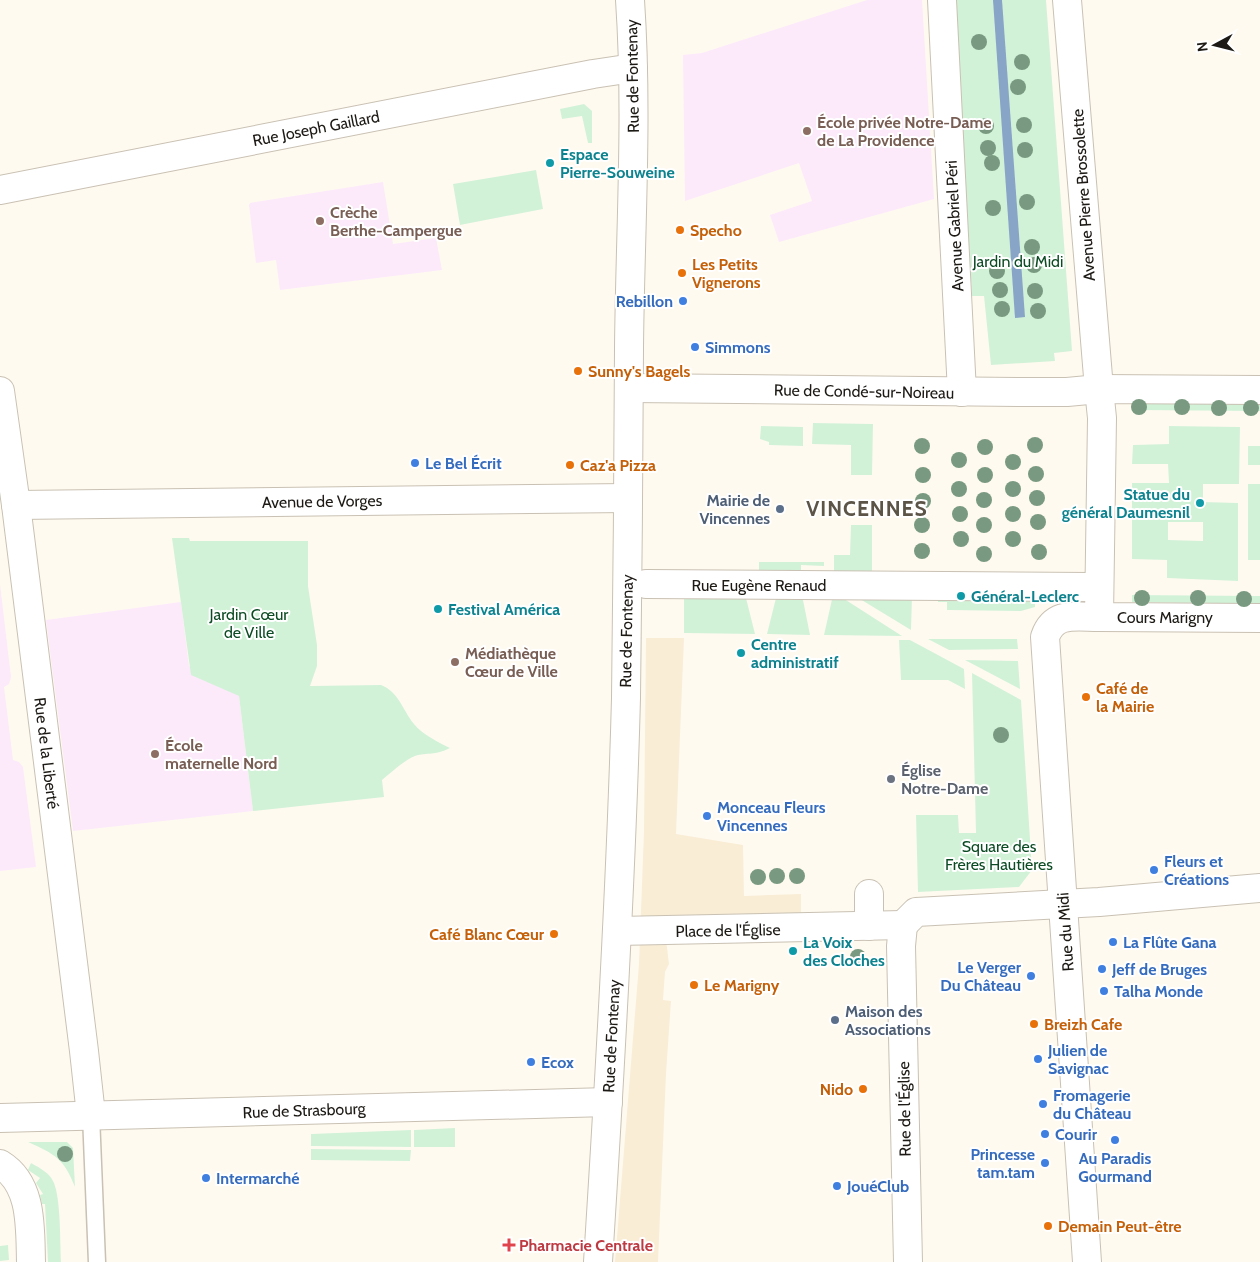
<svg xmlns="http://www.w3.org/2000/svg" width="1260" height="1262" font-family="Cabin,sans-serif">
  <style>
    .built { fill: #f9edd6 }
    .education { fill: #fceafb }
    .green { fill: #d2f2d8; fill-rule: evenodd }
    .water { fill: #88a5c8 }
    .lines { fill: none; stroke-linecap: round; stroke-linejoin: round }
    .lane-casing { stroke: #c9c1b3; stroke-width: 19 }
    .street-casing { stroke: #c9c1b3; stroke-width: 30 }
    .secondary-casing { stroke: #c9c1b3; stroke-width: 30 }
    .lane { stroke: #fff; stroke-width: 16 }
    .street { stroke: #fff; stroke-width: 28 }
    .secondary { stroke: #fff; stroke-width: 28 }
    .tree { fill: #799a80 }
    .education-dot { fill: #8d6e63; stroke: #fff; stroke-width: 2 }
    .culture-dot { fill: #0f9aa8; stroke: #fff; stroke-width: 2 }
    .food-dot { fill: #e8710a; stroke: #fff; stroke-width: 2 }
    .shop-dot { fill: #3f7fe0; stroke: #fff; stroke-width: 2 }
    .service-dot { fill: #5c6f8a; stroke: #fff; stroke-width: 2 }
    .worship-dot { fill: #6b7280; stroke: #fff; stroke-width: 2 }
    .health-dot { fill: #e0444e; stroke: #fff; stroke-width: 2 }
    .labels { text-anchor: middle; stroke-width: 4; stroke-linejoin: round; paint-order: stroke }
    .street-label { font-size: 16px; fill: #1d1a15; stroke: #fff }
    .education-label { font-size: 16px; font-weight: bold; fill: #785e54; stroke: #fff; text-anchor: start }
    .culture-label { font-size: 16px; font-weight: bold; fill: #0d838f; stroke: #fff; text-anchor: start }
    .food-label { font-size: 16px; font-weight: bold; fill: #c56008; stroke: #fff; text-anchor: start }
    .park-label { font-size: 16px; fill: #0c4b24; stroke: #fff }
    .shop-label { font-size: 16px; font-weight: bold; fill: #366cbe; stroke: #fff; text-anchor: start }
    .service-label { font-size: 16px; font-weight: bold; fill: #4e5e75; stroke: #fff; text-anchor: end }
    .worship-label { font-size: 16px; font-weight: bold; fill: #5b616d; stroke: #fff; text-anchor: start }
    .health-label { font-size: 16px; font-weight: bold; fill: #be3a42; stroke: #fff; text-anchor: start }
    .district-label { font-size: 21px; font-weight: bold; letter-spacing: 1px; fill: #5b5447; stroke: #fff }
  </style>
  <rect width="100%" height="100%" fill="#fffaf0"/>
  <path class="built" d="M646 638H684L676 834 743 845 744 896 801 894V928L665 931 669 964 665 972 663 1000 671 1001 666 1074 658 1262H615L639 964 644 831Z"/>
  <g class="education">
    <path d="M867 0H922L934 199 779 242 770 215 812 201 799 163 685 201 683 55 702 53Z"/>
    <path d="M383 182 393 244 436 238 442 270 280 290 276 260 256 263 249 205 250 203Z"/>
    <path d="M0 584 11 677 9 684 4 687 13 760 19 762 23 767 36 867 0 871Z"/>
    <path d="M181 602 189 666 239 696 253 811 73 831 46 620Z"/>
  </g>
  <g class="green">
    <path d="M955 0H1046L1072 351 1054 353 1055 361 991 365 984 296H972Z"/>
    <path d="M584 104 592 111V143H588L582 116 562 119 560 109Z"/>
    <path d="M536 170 543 209 460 225 453 184Z"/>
    <path d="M1134 403 1260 404V411L1134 410Z"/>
    <path d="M813 423 873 424 872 475H851V445L812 444Z"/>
    <path d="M761 426 803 427V446L769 445V442L760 439Z"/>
    <path d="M1169 426 1240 427 1239 484H1203V502L1238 503V581L1167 578V560L1132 559V483H1169L1168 464H1132L1133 445 1169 444ZM1168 522H1203V541L1168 540Z"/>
    <rect x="1248" y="446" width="12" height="19"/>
    <rect x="1248" y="484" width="12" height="76"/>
    <path d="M851 525H872V575L834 574V555H850Z"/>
    <path d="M172 538H189L190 541H308V586L317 645V666L310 686 381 685C399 692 402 709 414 724 422 734 438 742 450 748 435 756 428 752 415 756 403 761 392 772 382 780L384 797 253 811 239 696 191 675Z"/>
    <path d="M759 562H824V566L801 565V574H759Z"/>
    <path d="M937 593 1035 594V607L1021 611 947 610V602H938Z"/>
    <path d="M684 594H745L755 634 684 633Z"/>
    <path d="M777 594 802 595 810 635 767 634Z"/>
    <path d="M833 595H838L902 636 824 635Z"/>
    <path d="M1132 595 1260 596V604L1132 602Z"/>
    <path d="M912 596 911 630 860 599Z"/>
    <path d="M928 639H1017L1018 649 949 650Z"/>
    <path d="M899 640H910L964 669 965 689 948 680H901Z"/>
    <path d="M965 660 1018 661 1020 689Z"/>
    <path d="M972 673 1021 700 1032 870 1019 887 918 892 916 815H958L959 833H976Z"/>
    <path d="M455 1128V1147H414V1130Z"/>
    <path d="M411 1130V1147L311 1146V1134Z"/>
    <path d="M28 1142H67L73 1148 75 1187C64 1159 55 1154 28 1142Z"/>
    <path d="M311 1149 411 1150 410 1161 311 1160Z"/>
    <path d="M31 1163C40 1168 50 1173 54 1183 61 1201 60 1242 61 1262H48L45 1204H42L40 1195 43 1194 36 1183 40 1178 28 1170Z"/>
    <path d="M8 1245 9 1260 0 1261V1246Z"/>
  </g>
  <path class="water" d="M993 0H1002L1025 317 1015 318Z"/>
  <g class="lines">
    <g class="lane-casing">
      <path id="lane" d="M91 1115 97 1262"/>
    </g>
    <g class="street-casing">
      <g id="street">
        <path d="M942 0 962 392"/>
        <path d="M1067 0 1099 389"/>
        <path d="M0 190 593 74 633 68"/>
        <path d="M0 391 16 505 84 1051 91 1115"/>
        <path d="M16 505 628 498"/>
        <path d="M646 584 1091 587"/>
        <path d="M869 894V926"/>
        <path d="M903 925 916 912 1099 902 1260 888"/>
        <path d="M903 925 901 946 908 1262"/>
        <path d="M617 931 903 925"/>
        <path d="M0 1118 608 1102"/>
        <path d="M0 1164C33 1184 30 1228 31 1262"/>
        <path d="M1087 1262 1045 637C1054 611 1076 617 1099 617"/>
      </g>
    </g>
    <g class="secondary-casing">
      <g id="secondary">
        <path d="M629 388 1025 392H1067L1099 389 1260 390"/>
        <path d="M1099 389 1102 418 1099 617 1260 618"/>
        <path d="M598 1262C610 1074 621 886 626 698 628 582 628 465 629 349 630 233 638 116 630 0"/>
      </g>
    </g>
    <use href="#lane" class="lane"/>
    <use href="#street" class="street"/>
    <use href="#secondary" class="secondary"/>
  </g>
  <g class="tree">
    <circle cx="979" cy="42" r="8"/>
    <circle cx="1022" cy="62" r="8"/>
    <circle cx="1018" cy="87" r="8"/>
    <circle cx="1024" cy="125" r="8"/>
    <circle cx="986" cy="126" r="8"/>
    <circle cx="988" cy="148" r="8"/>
    <circle cx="1025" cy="150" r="8"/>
    <circle cx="992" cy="163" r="8"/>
    <circle cx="1027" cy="202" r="8"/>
    <circle cx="993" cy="208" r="8"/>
    <circle cx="1032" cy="247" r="8"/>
    <circle cx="1034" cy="265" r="8"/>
    <circle cx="997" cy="271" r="8"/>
    <circle cx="1000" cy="290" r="8"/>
    <circle cx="1035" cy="291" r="8"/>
    <circle cx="1002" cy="309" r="8"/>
    <circle cx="1038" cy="311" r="8"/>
    <circle cx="1139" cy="407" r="8"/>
    <circle cx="1182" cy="407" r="8"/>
    <circle cx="1219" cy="408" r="8"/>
    <circle cx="1251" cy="408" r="8"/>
    <circle cx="1035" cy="445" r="8"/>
    <circle cx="922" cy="446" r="8"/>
    <circle cx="985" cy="447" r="8"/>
    <circle cx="959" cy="460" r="8"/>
    <circle cx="1013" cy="462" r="8"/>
    <circle cx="1036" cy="474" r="8"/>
    <circle cx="923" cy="475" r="8"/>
    <circle cx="985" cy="475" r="8"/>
    <circle cx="959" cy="489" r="8"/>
    <circle cx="1013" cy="489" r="8"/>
    <circle cx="1037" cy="498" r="8"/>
    <circle cx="984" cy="500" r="8"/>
    <circle cx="923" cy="501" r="8"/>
    <circle cx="960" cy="514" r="8"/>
    <circle cx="1013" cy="514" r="8"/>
    <circle cx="1038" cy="522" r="8"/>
    <circle cx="922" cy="525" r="8"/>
    <circle cx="984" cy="525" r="8"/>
    <circle cx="961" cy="539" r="8"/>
    <circle cx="1013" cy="539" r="8"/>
    <circle cx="922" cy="551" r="8"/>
    <circle cx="1039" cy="552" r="8"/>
    <circle cx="984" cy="554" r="8"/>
    <circle cx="1142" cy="598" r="8"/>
    <circle cx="1198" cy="598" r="8"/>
    <circle cx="1244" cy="599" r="8"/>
    <circle cx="1001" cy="735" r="8"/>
    <circle cx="777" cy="876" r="8"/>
    <circle cx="797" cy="876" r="8"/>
    <circle cx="758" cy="877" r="8"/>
    <circle cx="858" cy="957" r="8"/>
    <circle cx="65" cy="1154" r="8"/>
  </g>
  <g class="education-dot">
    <circle cx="807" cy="131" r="5"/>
    <circle cx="320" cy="221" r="5"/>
    <circle cx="455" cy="662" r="5"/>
    <circle cx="155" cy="754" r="5"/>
  </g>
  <g class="culture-dot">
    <circle cx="550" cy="163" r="5"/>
    <circle cx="1200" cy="503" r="5"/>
    <circle cx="961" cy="596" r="5"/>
    <circle cx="438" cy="609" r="5"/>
    <circle cx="741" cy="653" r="5"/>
    <circle cx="793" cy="951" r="5"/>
  </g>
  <g class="food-dot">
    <circle cx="680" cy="230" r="5"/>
    <circle cx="682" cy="273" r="5"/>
    <circle cx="578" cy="371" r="5"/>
    <circle cx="570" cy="465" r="5"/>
    <circle cx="1086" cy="697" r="5"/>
    <circle cx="554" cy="934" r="5"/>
    <circle cx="694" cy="985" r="5"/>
    <circle cx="1034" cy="1024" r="5"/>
    <circle cx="863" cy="1089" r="5"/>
    <circle cx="1048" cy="1226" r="5"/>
  </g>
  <g class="shop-dot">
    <circle cx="683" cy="301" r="5"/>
    <circle cx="695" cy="347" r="5"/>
    <circle cx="415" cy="463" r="5"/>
    <circle cx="707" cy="816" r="5"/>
    <circle cx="1154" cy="870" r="5"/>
    <circle cx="1113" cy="942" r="5"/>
    <circle cx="1102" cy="969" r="5"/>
    <circle cx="1031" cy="976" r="5"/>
    <circle cx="1104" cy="991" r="5"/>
    <circle cx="1038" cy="1059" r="5"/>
    <circle cx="531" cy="1062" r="5"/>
    <circle cx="1043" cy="1104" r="5"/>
    <circle cx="1045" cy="1134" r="5"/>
    <circle cx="1115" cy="1140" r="5"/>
    <circle cx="1045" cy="1163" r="5"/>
    <circle cx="206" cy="1178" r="5"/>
    <circle cx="837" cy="1186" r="5"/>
  </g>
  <g class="service-dot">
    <circle cx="780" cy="509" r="5"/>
    <circle cx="835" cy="1020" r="5"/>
  </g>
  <circle class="worship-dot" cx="891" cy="779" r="5"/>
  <path class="health-dot" d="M506.5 1237.5h5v5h5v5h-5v5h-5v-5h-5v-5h5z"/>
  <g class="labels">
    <g class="street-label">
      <text transform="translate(632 76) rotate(-91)" y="6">Rue de Fontenay</text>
      <text transform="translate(316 128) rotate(-11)" y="6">Rue Joseph Gaillard</text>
      <text transform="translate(1083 195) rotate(-94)" y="6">Avenue Pierre Brossolette</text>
      <text transform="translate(954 226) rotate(-93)" y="6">Avenue Gabriel Péri</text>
      <text transform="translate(864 391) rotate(1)" y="6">Rue de Condé-sur-Noireau</text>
      <text transform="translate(322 501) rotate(-1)" y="6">Avenue de Vorges</text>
      <text x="759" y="591">Rue Eugène Renaud</text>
      <text x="1165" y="623">Cours Marigny</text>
      <text transform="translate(626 631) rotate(-89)" y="6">Rue de Fontenay</text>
      <text transform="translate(47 753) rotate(83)" y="6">Rue de la Liberté</text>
      <text transform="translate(728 930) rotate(-1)" y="6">Place de l'Église</text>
      <text transform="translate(1065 932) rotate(-94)" y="6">Rue du Midi</text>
      <text transform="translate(611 1036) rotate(-87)" y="6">Rue de Fontenay</text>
      <text transform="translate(904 1109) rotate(-91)" y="6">Rue de l'Église</text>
      <text transform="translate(304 1110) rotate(-2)" y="6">Rue de Strasbourg</text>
    </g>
    <g class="education-label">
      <text x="817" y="128">École privée Notre-Dame<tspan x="817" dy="18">de La Providence</tspan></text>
      <text x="330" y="218">Crèche<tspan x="330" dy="18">Berthe-Campergue</tspan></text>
      <text x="465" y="659">Médiathèque<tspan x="465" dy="18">Cœur de Ville</tspan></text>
      <text x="165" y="751">École<tspan x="165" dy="18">maternelle Nord</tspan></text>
    </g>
    <g class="culture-label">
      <text x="560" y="160">Espace<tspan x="560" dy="18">Pierre-Souweine</tspan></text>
      <text x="1190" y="500" text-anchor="end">Statue du<tspan x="1190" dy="18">général Daumesnil</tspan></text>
      <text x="971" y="602">Général-Leclerc</text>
      <text x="448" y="615">Festival América</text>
      <text x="751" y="650">Centre<tspan x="751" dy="18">administratif</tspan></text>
      <text x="803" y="948">La Voix<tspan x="803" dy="18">des Cloches</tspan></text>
    </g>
    <g class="food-label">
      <text x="690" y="236">Specho</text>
      <text x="692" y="270">Les Petits<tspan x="692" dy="18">Vignerons</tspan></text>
      <text x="588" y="377">Sunny's Bagels</text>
      <text x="580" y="471">Caz'a Pizza</text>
      <text x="1096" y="694">Café de<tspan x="1096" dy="18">la Mairie</tspan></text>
      <text x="544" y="940" text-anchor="end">Café Blanc Cœur</text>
      <text x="704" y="991">Le Marigny</text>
      <text x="1044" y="1030">Breizh Cafe</text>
      <text x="853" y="1095" text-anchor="end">Nido</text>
      <text x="1058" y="1232">Demain Peut-être</text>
    </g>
    <g class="park-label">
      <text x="1018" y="267">Jardin du Midi</text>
      <text x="249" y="620">Jardin Cœur<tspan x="249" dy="18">de Ville</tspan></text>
      <text x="999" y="852">Square des<tspan x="999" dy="18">Frères Hautières</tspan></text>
    </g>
    <g class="shop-label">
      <text x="673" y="307" text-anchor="end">Rebillon</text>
      <text x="705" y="353">Simmons</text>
      <text x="425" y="469">Le Bel Écrit</text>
      <text x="717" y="813">Monceau Fleurs<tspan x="717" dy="18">Vincennes</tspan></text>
      <text x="1164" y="867">Fleurs et<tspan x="1164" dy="18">Créations</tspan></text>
      <text x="1123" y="948">La Flûte Gana</text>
      <text x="1021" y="973" text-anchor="end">Le Verger<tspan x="1021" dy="18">Du Château</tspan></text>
      <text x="1112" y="975">Jeff de Bruges</text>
      <text x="1114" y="997">Talha Monde</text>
      <text x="1048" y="1056">Julien de<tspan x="1048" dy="18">Savignac</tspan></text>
      <text x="541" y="1068">Ecox</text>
      <text x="1053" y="1101">Fromagerie<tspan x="1053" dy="18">du Château</tspan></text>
      <text x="1055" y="1140">Courir</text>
      <text x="1035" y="1160" text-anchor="end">Princesse<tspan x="1035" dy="18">tam.tam</tspan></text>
      <text x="1115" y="1164" text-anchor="middle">Au Paradis<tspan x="1115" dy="18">Gourmand</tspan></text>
      <text x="216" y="1184">Intermarché</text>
      <text x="847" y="1192">JouéClub</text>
    </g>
    <g class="service-label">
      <text x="770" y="506">Mairie de<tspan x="770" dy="18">Vincennes</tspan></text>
      <text x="845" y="1017" text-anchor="start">Maison des<tspan x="845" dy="18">Associations</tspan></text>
    </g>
    <g class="worship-label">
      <text x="901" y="776">Église<tspan x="901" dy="18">Notre-Dame</tspan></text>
    </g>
    <g class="health-label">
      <text x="519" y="1251">Pharmacie Centrale</text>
    </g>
    <g class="district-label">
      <text x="867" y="516">VINCENNES</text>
    </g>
  </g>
  <g transform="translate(1215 45) rotate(263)" stroke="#ffffff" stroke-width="4" paint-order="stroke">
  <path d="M0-4L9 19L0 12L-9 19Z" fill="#1d1a15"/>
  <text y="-8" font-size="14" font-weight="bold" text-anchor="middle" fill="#1d1a15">N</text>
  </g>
</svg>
